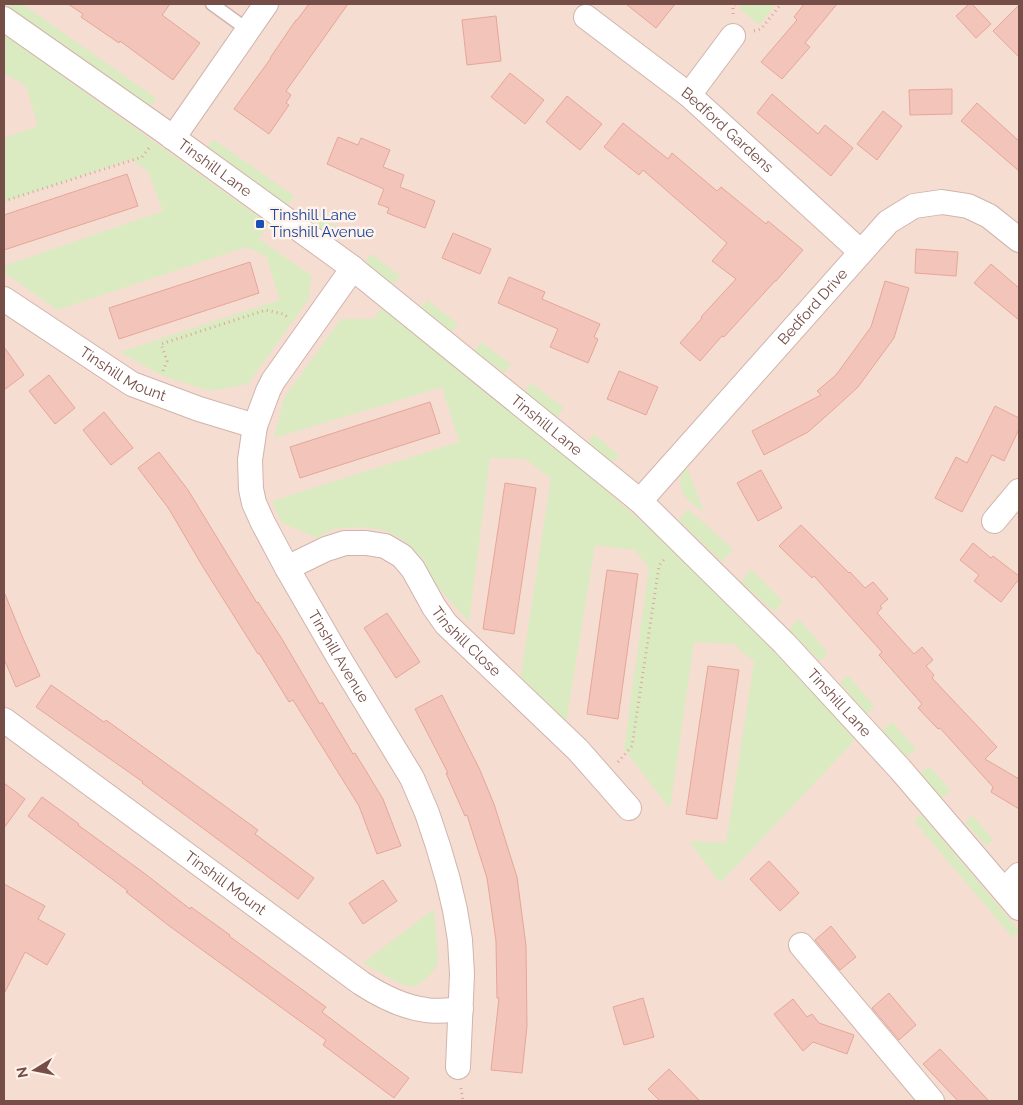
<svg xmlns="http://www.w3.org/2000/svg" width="1023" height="1105" font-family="Raleway,sans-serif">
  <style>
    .residential { fill: #f5ddd1 }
    .green { fill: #dbebc1 }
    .building { fill: #f3c4b9; stroke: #e6a699 }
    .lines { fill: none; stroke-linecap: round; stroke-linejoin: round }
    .lane-casing { stroke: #d1b4ac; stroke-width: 15 }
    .street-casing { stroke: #d1b4ac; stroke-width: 26 }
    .path { stroke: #d8a79d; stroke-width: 3; stroke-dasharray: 1 4; stroke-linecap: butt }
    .lane { stroke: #fff; stroke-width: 12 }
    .street { stroke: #fff; stroke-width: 24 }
    .transit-dot { fill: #1a4fb4; stroke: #fff2ea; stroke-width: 2 }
    .labels { text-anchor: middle; stroke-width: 5; stroke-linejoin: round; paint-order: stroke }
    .street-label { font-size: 15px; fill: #764e48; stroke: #fff2ea }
    .transit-label { font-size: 15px; fill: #164399; stroke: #fff2ea; text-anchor: start }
  </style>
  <rect width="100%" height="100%" fill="#fdede3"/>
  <rect class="residential" x="4" y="4" width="1015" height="1097"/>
  <g class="green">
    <path d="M4 4H22L156 98 149 109 4 7Z"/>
    <path d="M742 4H776L759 25 739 8Z"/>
    <path d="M4 34 269 224 259 239 312 276 308 300 248 384 210 391 161 375 120 352 280 300 266 256 246 247 57 310 4 272V266L163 211 148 171 131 159 4 202V138L38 126 26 86 8 75 4 76Z"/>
    <path d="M213 139 294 196 288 205 206 149Z"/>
    <path d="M312 210 340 230 333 238 306 219Z"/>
    <path d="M371 254 400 276 393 285 364 262Z"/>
    <path d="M427 300 458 324 452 332 421 308Z"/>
    <path d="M382 308 538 432 654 532 757 631 855 740 720 883 689 841 726 843 754 662 734 644 694 642 670 809 624 749 649 568 635 550 595 545 566 724 520 681 551 478 525 459 490 458 469 622 436 585 424 560 405 541 383 530 359 527 333 529 317 538 281 522 272 501 459 442 442 387 274 438 284 398 341 319H373Z"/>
    <path d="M481 342 511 364 504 373 475 351Z"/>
    <path d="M531 383 564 408 556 418 524 393Z"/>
    <path d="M594 434 619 455 612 463 588 442Z"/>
    <path d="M686 465 704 512C699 508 691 504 687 499 678 490 679 474 686 465Z"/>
    <path d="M688 509 733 549 722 562 679 520Z"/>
    <path d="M751 569 783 602 774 612 741 582Z"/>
    <path d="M799 619 828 653 820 661 789 629Z"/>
    <path d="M848 675 874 706 867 714 840 683Z"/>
    <path d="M892 722 916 749 906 757 882 731Z"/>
    <path d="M929 766 951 790 942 798 920 774Z"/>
    <path d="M921 814 1019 930 1012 937 914 821Z"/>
    <path d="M973 816 993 840 986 846 965 822Z"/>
    <path d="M434 909 438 959C437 969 433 972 426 978 422 982 418 986 413 987 403 987 373 968 363 963Z"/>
  </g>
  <g class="building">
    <path d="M68 4H170L162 15 200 43 173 80 120 41 119 43 81 17 83 14Z"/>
    <path d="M309 4H348L286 91 291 95 286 103 289 105 269 134 234 109 271 58H270L296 20H297Z"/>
    <path d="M626 4H675L656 28Z"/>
    <path d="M804 4H837L805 43 810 47 782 79 761 62 797 20 794 17Z"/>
    <path d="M969 4H972L991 24 976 38 956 16Z"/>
    <path d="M1019 5V57L993 31Z"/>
    <path d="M496 16 501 61 467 65 462 20Z"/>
    <path d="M510 73 544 100 525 124 491 97Z"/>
    <path d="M952 89V114L910 115 909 90Z"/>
    <path d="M772 94 818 134 825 125 853 148 831 176 757 113Z"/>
    <path d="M567 96 602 124 580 150 546 122Z"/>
    <path d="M977 103 1019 141V171L961 121Z"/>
    <path d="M883 111 902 126 877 160 857 144Z"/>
    <path d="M623 123 668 159 672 153 717 191 721 187 766 224 768 221 803 250 776 281H775L724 337 722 336 700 361 680 343 702 318 701 317 736 279 712 261 727 243 643 170 639 175 604 147Z"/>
    <path d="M338 137 358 145 361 138 390 150 383 167 404 175 400 187 435 201 425 228 387 213 389 208 378 204 384 189 327 164Z"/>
    <path d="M127 174 138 206 4 250V215Z"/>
    <path d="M453 233 491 249 480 274 442 258Z"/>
    <path d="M916 249 958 252 956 276 915 273Z"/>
    <path d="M250 262 259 293 119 339 109 308Z"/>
    <path d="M991 264 1019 288V320L974 283Z"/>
    <path d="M509 277 545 292 542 299 600 324 594 337 598 339 588 363 550 347 558 329 498 303Z"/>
    <path d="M885 281 909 288 894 338 858 387 834 409 808 432 764 455 752 431 821 395 817 391 836 375 871 327Z"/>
    <path d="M4 347 24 375 4 390Z"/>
    <path d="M619 371 658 387 646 415 607 399Z"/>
    <path d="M49 375 75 408 55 424 29 391Z"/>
    <path d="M430 402 440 433 300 478 290 447Z"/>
    <path d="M995 406 1019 418V429L1004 461 992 455 962 512 935 498 956 457 967 463Z"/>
    <path d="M104 412 133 448 111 465 83 430Z"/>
    <path d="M159 452 188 490 257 603 258 602 282 639 320 704 322 702 353 754 355 753 366 771 383 799 401 846 377 854 359 806 293 700 289 702 259 653 258 654 203 567 169 509 138 468Z"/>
    <path d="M761 470 782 508 758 521 737 483Z"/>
    <path d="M505 483 536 488 514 634 483 629Z"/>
    <path d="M801 525 849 573 850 572 865 588 873 582 888 599 880 606 882 608 877 613 914 654 922 647 933 660 926 666 934 675 932 678 997 747 985 759 1019 779V809L991 792 993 787 940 728 938 729 918 708 922 704 879 655 882 652 814 576 812 578 779 546Z"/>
    <path d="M973 543 991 558 993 556 1019 576V579L1001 602 974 581 979 575 960 560Z"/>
    <path d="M607 570 638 574 618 719 587 714Z"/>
    <path d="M4 594H5L22 636 40 676 16 687 4 659Z"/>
    <path d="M387 613 420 662 396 678 364 628Z"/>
    <path d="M708 666 739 670 717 819 686 814Z"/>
    <path d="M51 685 104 722 106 720 258 830 255 834 314 878 298 899 142 783 143 782 36 707Z"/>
    <path d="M442 695 479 768 494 804 517 877 526 946 527 1026 522 1073 491 1070 499 998H497L496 941 487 878 467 815 465 816 446 773H448L415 709Z"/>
    <path d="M4 783 25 799 4 828Z"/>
    <path d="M42 797 79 824 78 825 144 873 190 909 191 907 230 935 229 936 326 1007 322 1012 409 1078 394 1098 323 1045 326 1040 168 925 126 892 128 891 28 816Z"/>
    <path d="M769 861 799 893 780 911 750 879Z"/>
    <path d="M383 880 397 901 363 924 349 903Z"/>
    <path d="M4 884 45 906 38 919 65 934 47 965 25 952 4 994Z"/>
    <path d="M831 926 856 957 840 970 815 940Z"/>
    <path d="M889 993 916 1025 899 1040 872 1008Z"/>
    <path d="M643 998 654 1037 624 1045 613 1007Z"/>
    <path d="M793 999 807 1017 812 1014 819 1023 854 1035 847 1054 813 1042 803 1051 774 1014Z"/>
    <path d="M940 1049 989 1101H958L923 1064Z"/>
    <path d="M669 1069 700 1101H660L648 1089Z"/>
  </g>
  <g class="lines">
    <g class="lane-casing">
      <path id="lane" d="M212 4 248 30"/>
    </g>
    <g class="street-casing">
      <g id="street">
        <path id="s1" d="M586 17 689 95 861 252"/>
        <path id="s2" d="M4 19 161 129 350 266 640 501 784 643 900 769 1019 908"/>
        <path d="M689 95 733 36"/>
        <path d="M173 138 266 4"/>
        <path id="s3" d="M353 268 273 381 268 391 255 426 250 460 251 489 254 503 263 523 287 568 339 658 412 778 427 813 438 846 448 880 455 910 460 940 462 974 458 1067"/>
        <path id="s4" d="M4 299 132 384 199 409 255 426"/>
        <path id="s5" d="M640 501 888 222 914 206 942 202 968 206 989 216 1019 240"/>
        <path d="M994 521 1019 491"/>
        <path id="s6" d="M287 568 326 549 345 543H366L385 546 402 556 413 569 434 607 446 624 578 750 629 808"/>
        <path id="s7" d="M4 720 361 983C381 996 402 1007 426 1010 437 1012 450 1010 461 1009"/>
        <path d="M1005 890 1019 875"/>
        <path d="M801 945 932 1101"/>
      </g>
    </g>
    <g class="path">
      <path d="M733 14V6L735 4"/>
      <path d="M754 31 761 29 781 4"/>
      <path d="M4 201 142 157 149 148"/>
      <path d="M163 371 167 361 161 344 266 310 283 314 289 318"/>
      <path d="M618 762 632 746 659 566 665 558"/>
      <path d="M461 1088 463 1101"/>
    </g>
    <use href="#lane" class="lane"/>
    <use href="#street" class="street"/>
  </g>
  <rect class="transit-dot" x="255" y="219" width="10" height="10" rx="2.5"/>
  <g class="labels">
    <g class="street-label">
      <text dy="5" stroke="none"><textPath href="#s1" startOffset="181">Bedford Gardens</textPath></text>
      <text dy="5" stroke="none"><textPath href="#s2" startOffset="258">Tinshill Lane</textPath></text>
      <text dy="5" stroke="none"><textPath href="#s5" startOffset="260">Bedford Drive</textPath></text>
      <text dy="5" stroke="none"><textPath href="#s4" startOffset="141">Tinshill Mount</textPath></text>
      <text dy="5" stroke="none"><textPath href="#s2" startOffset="678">Tinshill Lane</textPath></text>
      <text dy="5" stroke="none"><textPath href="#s6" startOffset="231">Tinshill Close</textPath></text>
      <text dy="5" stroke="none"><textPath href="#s3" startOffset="440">Tinshill Avenue</textPath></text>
      <text dy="5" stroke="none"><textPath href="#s2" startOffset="1082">Tinshill Lane</textPath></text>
      <text dy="5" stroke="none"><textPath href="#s7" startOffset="275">Tinshill Mount</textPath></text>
    </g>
    <g class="transit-label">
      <text x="270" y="220">Tinshill Lane<tspan x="270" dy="17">Tinshill Avenue</tspan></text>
    </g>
  </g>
  <rect width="1023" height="1105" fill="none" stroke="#764e48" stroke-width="10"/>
  <g transform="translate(35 1070) rotate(260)" stroke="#fff2ea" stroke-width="4" paint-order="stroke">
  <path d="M0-4L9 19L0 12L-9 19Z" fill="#764e48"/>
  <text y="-8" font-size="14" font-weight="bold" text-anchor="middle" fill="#764e48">N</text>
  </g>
</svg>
